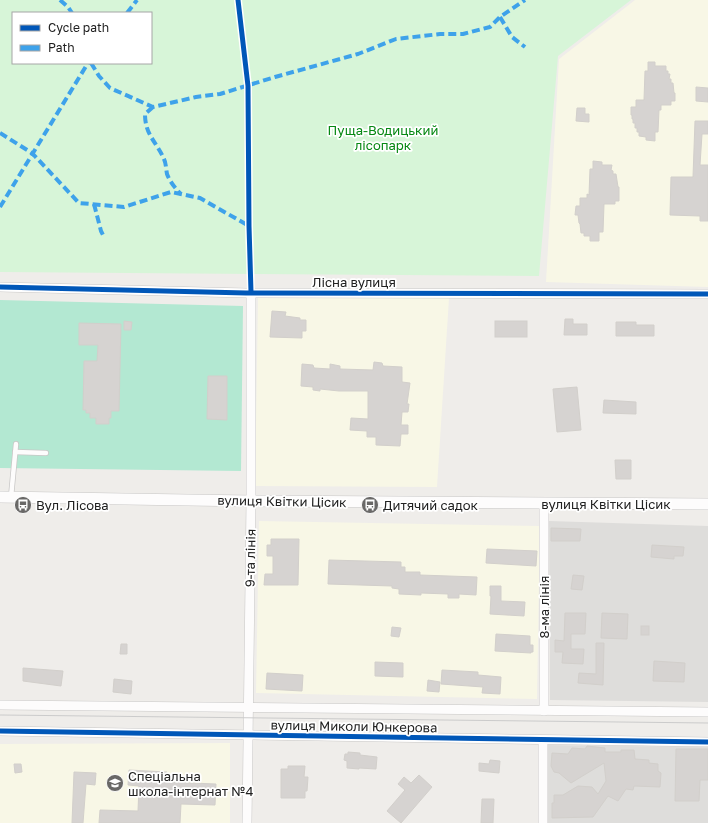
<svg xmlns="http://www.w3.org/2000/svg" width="708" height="823" font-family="'Golos Text',sans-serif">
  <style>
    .residential { fill: #dedddb }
    .education { fill: #f8f7e6 }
    .park { fill: #d7f5d8; fill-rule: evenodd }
    .pitch { fill: #b3e8d2 }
    .building { fill: #d6d3d1; stroke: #d2cfcb }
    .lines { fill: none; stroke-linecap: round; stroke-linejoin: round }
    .service-casing { stroke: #c8c7c6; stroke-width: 6 }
    .minor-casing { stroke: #c8c7c6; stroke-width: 10 }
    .tertiary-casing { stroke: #c8c7c6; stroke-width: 12 }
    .service { stroke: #fdfcfc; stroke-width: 4.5 }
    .minor { stroke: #fdfcfc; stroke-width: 9 }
    .tertiary { stroke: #fdfcfc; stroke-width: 11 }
    .tram { stroke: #cbcbcb; stroke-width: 1 }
    .quiet { stroke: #3ea2ea; stroke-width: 4; stroke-dasharray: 8 4; stroke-linecap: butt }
    .cycleway-casing { stroke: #fff; stroke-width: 8 }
    .cycleway { stroke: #0057b8; stroke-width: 5 }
    .labels { text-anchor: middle; stroke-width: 3.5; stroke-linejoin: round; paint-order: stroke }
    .park-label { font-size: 13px; fill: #068813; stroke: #fff }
    .street-label { font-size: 13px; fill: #212121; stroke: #fff }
    .poi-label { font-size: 13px; fill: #212121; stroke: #fff; text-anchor: start }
  </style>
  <rect width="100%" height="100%" fill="#efedea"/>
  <g class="residential">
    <path d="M549 521 708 526V702L550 700Z"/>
    <path d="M547 745 708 747V823H548Z"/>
  </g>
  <g class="education">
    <path d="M635 0H708V287L546 282 559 59Z"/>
    <path d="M258 298H449L437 487 255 486Z"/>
    <path d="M259 521 540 526 537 699 256 693Z"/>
    <path d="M230 743V823H0V744Z"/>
  </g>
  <path class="park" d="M0 0H631L558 56 539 276 0 272ZM13 13H151V63H13Z"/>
  <path class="pitch" d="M0 300 243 306 241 471 0 468Z"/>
  <g class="building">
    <path d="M648 62H655V66H666V71H668V74H670L669 79H671V83H673L674 93H675V101H671V105H661V110H659L658 132H655V141L646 140V137L639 136V132H637V128H635V123H633V119H632V115H631V107H636V100H644L645 71H648Z"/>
    <path d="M696 87 708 88V102L696 101Z"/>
    <path d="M577 108H585V114H589V122L576 121Z"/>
    <path d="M695 121H708V134H702L700 165H708V221H700V216L670 215 671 177H693Z"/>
    <path d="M593 161 602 162V165H612L611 170 613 171V174H616L618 187H619V201H615V204H604L603 232H599V241H590V236H584V233H581L580 224 579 223 578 215H575L576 206H580V198H587V194L589 195 590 169H593Z"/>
    <path d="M272 311 286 312 285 316 300 318V320H306V331H302V338L270 337Z"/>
    <path d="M565 319H573V324H587V335H564Z"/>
    <path d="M124 321 132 322 131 330H124Z"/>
    <rect x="495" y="321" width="32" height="16"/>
    <path d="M616 322H636V325H654V336H616Z"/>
    <path d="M79 323 121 324 119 411H111V418H109V424H96V418H90V413H86V410H83L84 361H97L98 345H79Z"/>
    <path d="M374 362 382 363 383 366 402 367V382L410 383 407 404H409L408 412H402L401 425H408V434H401L400 446 376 445V437H367V431L350 430 351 418 368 419V391H339L320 389V391L313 390V387L301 386 302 364 313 365 314 368 330 369V364L340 366V369L373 370Z"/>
    <path d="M208 376H227V420L207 419Z"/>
    <path d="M577 387 581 430 557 432 553 389Z"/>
    <path d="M604 400 636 402V414L603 413Z"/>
    <path d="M615 460H631V479H616Z"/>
    <path d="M551 528 581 529 580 541H551Z"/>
    <path d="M271 539H299L298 585H264L265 574H273V556H267V545H271Z"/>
    <path d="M652 545 684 547 683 556H674V559L651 557Z"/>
    <path d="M487 549 537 551 536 566 486 563Z"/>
    <path d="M329 560 401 562V567H405V572H420V575L477 577 476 595 459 594V598H448V594L421 593V595L399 594V589L392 588V586L328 584Z"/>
    <path d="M573 575 584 576 582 590 571 589Z"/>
    <path d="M490 586H501V601L525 602 524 616 490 614 491 596H490Z"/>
    <path d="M565 613H586L585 634H571V649H584L583 664 562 663 563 652H555V640L564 641Z"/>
    <path d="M602 613 628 614 627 639 601 638Z"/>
    <rect x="641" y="626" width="8" height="9"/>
    <path d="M392 627 401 628 399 637 391 636Z"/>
    <path d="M496 634 530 636V645H533V652H531V653L495 651Z"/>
    <path d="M596 643H604L603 685 578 683 579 673 596 674Z"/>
    <path d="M121 644H127V654H120Z"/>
    <path d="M654 661 685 663 684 682 653 681Z"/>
    <path d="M375 662 403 663V677L375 676Z"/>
    <path d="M23 668 63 671 61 686 23 681Z"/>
    <path d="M442 670 478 672V675L501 677 500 694 482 693 483 687 441 684Z"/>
    <path d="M267 673 303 675 302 691 266 689Z"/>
    <path d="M114 679 132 681 131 694 113 692Z"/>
    <path d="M428 680 440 682 439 692 427 691Z"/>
    <path d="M587 746 605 748V752H621V750H634L635 759 649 760V763L658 764V771L661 773 660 787 634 786 633 790 626 789 618 801 608 796 593 817 552 818V803H554V795H563L578 786 592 787 598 794 606 781 604 763 571 783 559 773 554 772 551 766 552 753 568 754 572 748 585 749Z"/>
    <path d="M676 749H708V780H700L699 801H675Z"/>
    <path d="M348 752 360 753V755L377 757 376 769 359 768V769L347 768V761L344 760 345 754H348Z"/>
    <path d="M490 760 500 761 499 773 479 771V763L489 764Z"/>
    <path d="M14 764H21L22 772 15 773Z"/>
    <path d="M288 766H305L304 777H308L307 791H305V798H281V769H288Z"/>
    <path d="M129 770 167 772V782L216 784 215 805 181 804 180 823H99L100 810 138 811 139 786 128 785Z"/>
    <path d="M74 772 96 773 95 785 86 784 83 823H72Z"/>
    <path d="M419 775 432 787 401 823 387 811 405 790 398 784 404 777 411 783Z"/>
    <path d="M482 799H494L493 823H481Z"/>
  </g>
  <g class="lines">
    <g class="service-casing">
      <g id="service">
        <path d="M238 0 248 86 249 226 251 292"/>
        <path d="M15 452 46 453"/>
        <path d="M11 497 16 444"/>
      </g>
    </g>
    <g class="minor-casing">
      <g id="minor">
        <path d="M0 287 246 293 708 294"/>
        <path d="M0 705 708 712"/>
        <path d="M544 711V503"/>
        <path d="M0 731 708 742"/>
        <path d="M543 740V823"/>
        <path d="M247 823 251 501V292"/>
      </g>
    </g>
    <g class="tertiary-casing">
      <path id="tertiary" d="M0 497 251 501 708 504"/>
    </g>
    <use href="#service" class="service"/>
    <use href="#minor" class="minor"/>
    <use href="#tertiary" class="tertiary"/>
    <path class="tram" d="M0 715 708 723"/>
    <g class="quiet">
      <path d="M60 0 68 7 72 13"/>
      <path d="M127 13 137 0"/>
      <path d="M500 17 512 37 525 47"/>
      <path d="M91 63 99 76 110 88 153 107 196 97 220 94 275 77 358 54 396 39 440 34H463L490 27 500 17 525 0"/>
      <path d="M153 107 145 114C145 135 156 141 164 159 166 163 166 169 167 174 170 182 175 188 181 194"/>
      <path d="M0 133 32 153 79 203 124 207 171 192 200 198 249 226"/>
      <path d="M94 204 101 231 104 237"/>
      <path d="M0 207 88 63"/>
    </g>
    <g class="cycleway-casing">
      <g id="cycleway">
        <path d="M238 0 248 86 249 226 251 292"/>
        <path d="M0 287 246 293 708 294"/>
        <path d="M0 731 708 742"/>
      </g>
    </g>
    <use href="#cycleway" class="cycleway"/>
  </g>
  <defs>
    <g id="bus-disc" transform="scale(0.9)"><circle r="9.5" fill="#696867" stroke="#fff"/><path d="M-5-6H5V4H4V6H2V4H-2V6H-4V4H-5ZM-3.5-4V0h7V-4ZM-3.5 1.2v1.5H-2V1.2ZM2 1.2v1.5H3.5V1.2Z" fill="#fff"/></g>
    <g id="school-disc" transform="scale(0.9)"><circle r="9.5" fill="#696867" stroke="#fff"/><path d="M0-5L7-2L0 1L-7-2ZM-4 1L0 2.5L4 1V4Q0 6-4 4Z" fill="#fff"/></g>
  </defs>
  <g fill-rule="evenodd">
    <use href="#bus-disc" x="23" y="505"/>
    <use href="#bus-disc" x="370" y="505"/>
    <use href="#school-disc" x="115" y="783"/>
  </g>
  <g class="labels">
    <g class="park-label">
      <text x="383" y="135">Пуща-Водицький<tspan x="383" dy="15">лісопарк</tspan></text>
    </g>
    <g class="street-label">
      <text x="354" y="287">Лісна вулиця</text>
      <text transform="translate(282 501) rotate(1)" y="5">вулиця Квітки Цісик</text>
      <text x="606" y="509">вулиця Квітки Цісик</text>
      <text transform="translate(250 558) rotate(-89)" y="5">9-та лінія</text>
      <text transform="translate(544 607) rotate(-90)" y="5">8-ма лінія</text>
      <text transform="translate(354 726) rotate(1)" y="5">вулиця Миколи Юнкерова</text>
    </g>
    <g class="poi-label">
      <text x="36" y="510">Вул. Лісова</text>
      <text x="383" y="510">Дитячий садок</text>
      <text x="128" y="781">Спеціальна<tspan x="128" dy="15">школа-інтернат №4</tspan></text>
    </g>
  </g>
  <rect x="12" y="12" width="140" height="52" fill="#ffffff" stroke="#a6a6a6"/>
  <rect x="20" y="25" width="20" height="6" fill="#0057b8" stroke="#a6a6a6"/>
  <text x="48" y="32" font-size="12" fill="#212121">Cycle path</text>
  <rect x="20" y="45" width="20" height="6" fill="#3ea2ea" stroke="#a6a6a6"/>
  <text x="48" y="52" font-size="12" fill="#212121">Path</text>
</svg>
